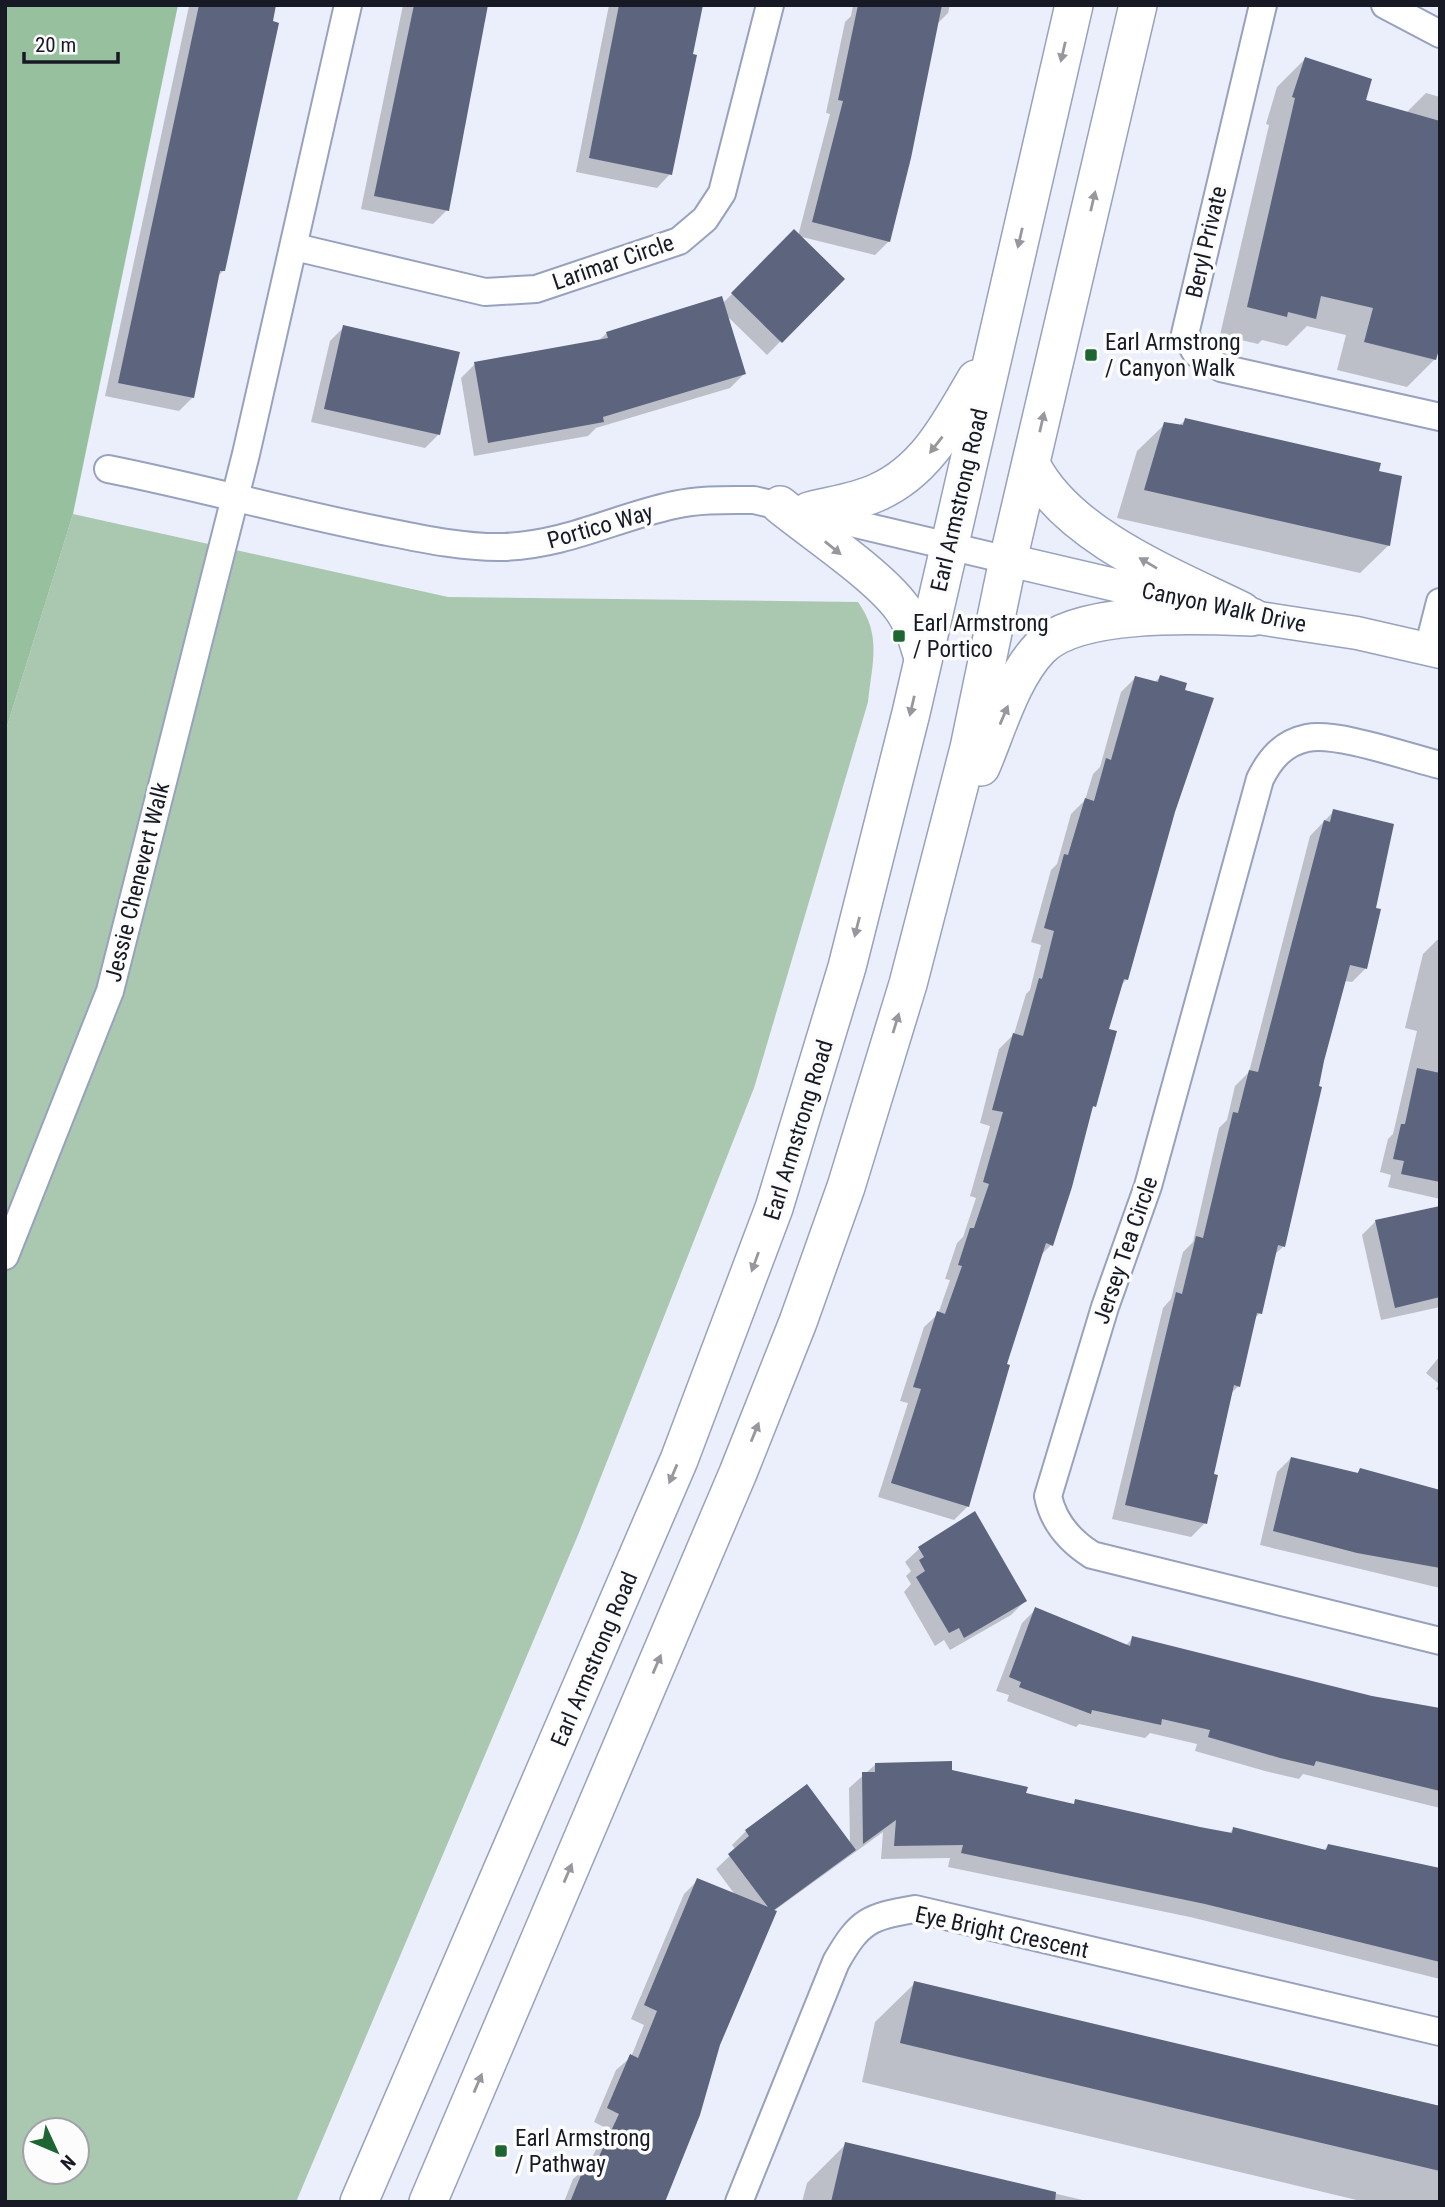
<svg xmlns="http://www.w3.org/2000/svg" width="1445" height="2207" font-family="'Roboto Condensed',sans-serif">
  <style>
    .green { fill: #aac7af; fill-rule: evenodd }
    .forest { fill: #97c19e }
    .shadow { fill: #0003 }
    .building { fill: #5c647e }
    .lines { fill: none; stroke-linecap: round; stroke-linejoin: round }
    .minor-casing { stroke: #98a1bd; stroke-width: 30 }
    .tertiary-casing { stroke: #98a1bd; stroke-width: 35 }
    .secondary-casing { stroke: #98a1bd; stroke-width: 40 }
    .minor { stroke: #fff; stroke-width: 26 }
    .tertiary { stroke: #fff; stroke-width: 32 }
    .secondary { stroke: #fff; stroke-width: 37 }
    .oneway { fill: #97989d }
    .poi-dot { fill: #1d6633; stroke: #fcfcfc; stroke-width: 2.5 }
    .labels { text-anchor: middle; stroke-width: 7; stroke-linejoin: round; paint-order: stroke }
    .street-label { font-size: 23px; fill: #171a25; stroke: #fcfcfc }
    .poi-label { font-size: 23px; fill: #171a25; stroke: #fcfcfc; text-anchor: start }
  </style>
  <rect width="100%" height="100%" fill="#ebeffb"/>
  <path class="green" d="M73 514 448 597 858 602C882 635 872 663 868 702L754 1088 578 1535 296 2202H5V733ZM35 2130H77V2172H35Z"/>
  <path class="forest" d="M5 5H178L73 514 5 733Z"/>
  <g class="shadow">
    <path d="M185 5H274L270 23 277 24 223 271 217 277 193 397 179 411 105 396 189 6Z"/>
    <path d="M403 5H487L447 210 433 224 361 209Z"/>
    <path d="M609 5H702L670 174 657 188 576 172Z"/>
    <path d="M853 5H950L948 13 936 25 889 241 875 255 798 236 830 114 826 113 845 22 851 16Z"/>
    <path d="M1305 59 1364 101 1406 113 1426 93 1440 97V340L1435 359 1407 387 1337 370 1346 335 1307 326 1287 346 1262 340 1258 344 1220 335 1269 125 1266 124 1277 87Z"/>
    <path d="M790 236 842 279 767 355 726 315 744 374 730 388 596 428 588 436 474 456 461 378 475 364 598 341 607 333 722 304Z"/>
    <path d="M344 327 439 434 425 448 311 422 330 341Z"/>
    <path d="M1185 420 1400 478 1388 546 1360 573 1117 518 1137 451 1165 424 1179 426Z"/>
    <path d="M1160 677 1174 811 1127 979 1120 986 1107 1030 1094 1106 1089 1111 1051 1245 1040 1256 1021 1312 968 1506 954 1520 878 1497 908 1403 900 1401 924 1327 938 1314 950 1280 945 1279 957 1243 963 1237 976 1198 970 1196 990 1126 980 1123 999 1049 1014 1034 1026 994 1030 990 1041 945 1031 942 1051 870 1057 864 1071 814 1085 800 1093 774 1100 767 1121 692 1135 678 1154 683Z"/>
    <path d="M1334 811 1374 909 1366 968 1352 982 1344 981 1323 1060 1284 1246 1274 1255 1260 1313 1254 1319 1239 1386 1230 1394 1212 1475 1205 1523 1191 1537 1112 1519 1163 1308 1171 1299 1183 1252 1193 1242 1219 1128 1227 1120 1235 1086 1249 1072 1310 836Z"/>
    <path d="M1437 940H1440V1199L1388 1187 1391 1175 1380 1172 1388 1139 1393 1134 1417 1031 1405 1028 1423 954Z"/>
    <path d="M1440 1207V1307L1381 1320 1362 1235 1376 1221Z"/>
    <path d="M1440 1356V1392L1436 1389 1439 1384 1426 1373Z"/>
    <path d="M1291 1458 1356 1474 1360 1470 1440 1490V1588L1260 1545 1277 1472Z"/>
    <path d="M974 1514 1025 1601 1011 1615 950 1650 944 1640 935 1646 904 1592 911 1584 906 1576 911 1571 905 1562 919 1549Z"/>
    <path d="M1036 1609 1125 1646 1133 1638 1372 1698 1440 1711V1808L1303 1774 1299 1779 1265 1771 1195 1751 1197 1744 1150 1733 1145 1738 1079 1724 1076 1727 1007 1701 1009 1695 996 1691 1022 1623Z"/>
    <path d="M876 1764 950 1771 1072 1806 1076 1801 1229 1834 1233 1829 1323 1851 1328 1846 1440 1876V1979L1190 1917 948 1867 950 1858 881 1859 883 1832 775 1910 718 2045 662 2202H564L573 2179 588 2166 606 2128 594 2122 616 2070 631 2057 644 2025 631 2019 684 1894 698 1880 736 1896 716 1869 736 1850 732 1845 746 1831 850 1845 849 1788Z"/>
    <path d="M915 1983 1440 2106V2202H1365L862 2082 875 2022Z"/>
    <path d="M846 2144 1091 2202H802L807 2183Z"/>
  </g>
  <g class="building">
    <path d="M199 5H276L273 21 279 23 225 271H220L194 398 118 383Z"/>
    <path d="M414 5H488L449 211 374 196Z"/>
    <path d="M619 5H703L693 54 697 55 672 175 589 158Z"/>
    <path d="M858 5H942L911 158 890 242 812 222 843 101 838 100Z"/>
    <path d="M1305 57 1372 79 1366 100 1440 121V346L1436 360 1364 342 1373 308 1321 296 1316 319 1288 312 1287 317 1247 307 1295 98 1292 97Z"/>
    <path d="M794 229 845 279 782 343 731 293Z"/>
    <path d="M722 296 746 374 603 417 604 422 488 443 474 362 608 338 606 332Z"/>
    <path d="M343 325 460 352 440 435 324 409Z"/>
    <path d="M1185 418 1381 463 1379 471 1402 476 1390 546 1144 490 1164 422 1183 425Z"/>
    <path d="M1160 675 1187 683 1185 690 1214 698 1175 812 1128 980 1124 979 1109 1029 1117 1031 1096 1107 1093 1106 1072 1187 1053 1246 1046 1243 1007 1364 1010 1365 969 1507 891 1483 921 1389 913 1387 937 1311 945 1314 962 1266 958 1265 970 1228H974L989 1184 983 1182 1003 1112 992 1110 1013 1033 1023 1036 1039 978 1042 979 1054 931 1044 928 1064 854 1068 855 1085 798 1094 801 1106 758 1111 760 1135 676 1158 682Z"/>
    <path d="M1333 809 1394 824 1376 908 1381 909 1367 969 1350 965 1324 1061 1319 1086 1322 1087 1285 1247 1278 1245 1262 1314 1257 1313 1240 1387 1234 1385 1214 1474 1218 1475 1207 1524 1125 1505 1176 1292 1182 1294 1196 1236 1203 1238 1233 1112 1238 1113 1249 1070 1258 1072 1324 820 1330 822Z"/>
    <path d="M1417 1068 1440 1073V1182L1401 1174 1404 1161 1393 1159 1401 1124H1405Z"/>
    <path d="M1440 1206V1297L1395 1308 1375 1220Z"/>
    <path d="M1291 1457 1358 1473 1360 1468 1440 1490V1568L1357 1553 1273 1531Z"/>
    <path d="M975 1511 1027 1601 964 1638 959 1628 949 1633 916 1577 925 1571 919 1560 924 1557 918 1547Z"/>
    <path d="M1035 1607 1130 1646 1132 1636 1372 1696 1440 1708V1791L1316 1761 1314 1766 1280 1758 1208 1737 1210 1730 1162 1719 1161 1725 1092 1710 1091 1714 1019 1687 1021 1682 1009 1677Z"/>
    <path d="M952 1761V1770L1028 1787 1026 1793 1074 1804 1075 1799 1200 1827 1232 1833 1233 1827 1326 1850 1328 1844 1440 1868V1962L1205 1904 961 1853 963 1845 894 1846 896 1820 863 1844 862 1772H875V1763Z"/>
    <path d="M807 1784 856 1850 774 1910 777 1911 720 2045 700 2115 665 2202H570L586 2163 594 2167 619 2114 607 2108 630 2054 638 2058 657 2011 644 2005 697 1878 768 1907 728 1854 749 1836 745 1830Z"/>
    <path d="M914 1981 1440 2106V2171L900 2043Z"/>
    <path d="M845 2142 1056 2192 1055 2202H831Z"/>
  </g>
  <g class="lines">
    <g class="minor-casing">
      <g id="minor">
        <path d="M1263 5 1185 334 1196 353 1221 368 1440 417"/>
        <path d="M1385 5 1440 34"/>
        <path d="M295 247 485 292 536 289 679 241 705 219 722 193 770 5"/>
        <path d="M108 469C199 487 287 512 378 530 418 538 463 548 504 547 569 544 614 518 674 505 701 499 727 500 754 500L1008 560"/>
        <path d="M1428 649 1440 602"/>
        <path d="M1440 765C1407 757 1338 732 1307 738 1283 743 1270 759 1260 779L1148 1186 1105 1307 1048 1496C1053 1521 1070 1541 1092 1555L1440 1641"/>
        <path d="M5 1256 110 991 246 454 348 5"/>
        <path d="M739 2202 836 1962C860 1920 869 1917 915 1909L1440 2032"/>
      </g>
    </g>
    <g class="tertiary-casing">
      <path id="tertiary" d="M1008 560 1252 617 1357 633 1440 652"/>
    </g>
    <g class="secondary-casing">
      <g id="secondary">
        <path d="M1032 466C1069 537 1173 577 1242 611"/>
        <path d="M780 505C813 532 878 575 902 608 913 623 918 641 923 658"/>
        <path d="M809 511C832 505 857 502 878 492 927 470 950 423 976 379"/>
        <path d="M981 767C997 730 1011 678 1040 648 1078 609 1199 615 1252 617"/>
        <path d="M359 2202 679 1460 774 1208 847 967 911 713 1074 5"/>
        <path d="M428 2202 738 1473 798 1322 846 1187 908 984 969 748 1008 560 1138 5"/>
      </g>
    </g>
    <use href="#minor" class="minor"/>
    <use href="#tertiary" class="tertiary"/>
    <use href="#secondary" class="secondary"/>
  </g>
  <defs><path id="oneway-solid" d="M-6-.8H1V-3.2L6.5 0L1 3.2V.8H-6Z" transform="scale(1.75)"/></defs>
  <g class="oneway">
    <use href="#oneway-solid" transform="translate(1063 52) rotate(103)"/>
    <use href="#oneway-solid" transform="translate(1093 201) rotate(-77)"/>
    <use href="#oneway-solid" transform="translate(1020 238) rotate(103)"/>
    <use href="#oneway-solid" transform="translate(1042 422) rotate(-77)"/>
    <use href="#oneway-solid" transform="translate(936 445) rotate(128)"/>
    <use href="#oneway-solid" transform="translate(833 548) rotate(39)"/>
    <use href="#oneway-solid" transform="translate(1148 563) rotate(-149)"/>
    <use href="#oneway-solid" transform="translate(912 706) rotate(103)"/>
    <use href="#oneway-solid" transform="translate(1004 715) rotate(-67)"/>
    <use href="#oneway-solid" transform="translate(857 927) rotate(104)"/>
    <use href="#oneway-solid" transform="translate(896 1023) rotate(-73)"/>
    <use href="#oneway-solid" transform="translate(755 1262) rotate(110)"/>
    <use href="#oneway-solid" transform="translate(755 1432) rotate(-68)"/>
    <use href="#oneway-solid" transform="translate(673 1474) rotate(113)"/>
    <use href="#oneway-solid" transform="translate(657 1664) rotate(-67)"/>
    <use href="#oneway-solid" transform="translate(568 1873) rotate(-67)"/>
    <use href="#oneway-solid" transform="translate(478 2083) rotate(-67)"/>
  </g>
  <g class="poi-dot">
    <rect x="1084" y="348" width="14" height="14" rx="3.5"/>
    <rect x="892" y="629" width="14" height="14" rx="3.5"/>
    <rect x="494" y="2144" width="14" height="14" rx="3.5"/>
  </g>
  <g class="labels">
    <g class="street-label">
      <text transform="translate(1206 242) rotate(-77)" y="8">Beryl Private</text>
      <text transform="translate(613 262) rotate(-19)" y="8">Larimar Circle</text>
      <text transform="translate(959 500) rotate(-77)" y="8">Earl Armstrong Road</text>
      <text transform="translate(600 526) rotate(-16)" y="8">Portico Way</text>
      <text transform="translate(1224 607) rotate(12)" y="8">Canyon Walk Drive</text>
      <text transform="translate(137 882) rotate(-76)" y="8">Jessie Chenevert Walk</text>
      <text transform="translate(798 1130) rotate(-73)" y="8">Earl Armstrong Road</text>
      <text transform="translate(1125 1250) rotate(-71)" y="8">Jersey Tea Circle</text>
      <text transform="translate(594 1659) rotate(-67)" y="8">Earl Armstrong Road</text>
      <text transform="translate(1002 1932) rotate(12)" y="8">Eye Bright Crescent</text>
    </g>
    <g class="poi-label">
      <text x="1105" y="350">Earl Armstrong<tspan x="1105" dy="26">/ Canyon Walk</tspan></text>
      <text x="913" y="631">Earl Armstrong<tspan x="913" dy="26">/ Portico</tspan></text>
      <text x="515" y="2146">Earl Armstrong<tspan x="515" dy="26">/ Pathway</tspan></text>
    </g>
  </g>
  <rect width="1445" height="2207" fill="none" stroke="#171a25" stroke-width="14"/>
  <g transform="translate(56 2151) rotate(134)"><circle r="33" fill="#fcfcfc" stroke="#a0a2a6" stroke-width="2"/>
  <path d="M0-5L12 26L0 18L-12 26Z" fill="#1d6633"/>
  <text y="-10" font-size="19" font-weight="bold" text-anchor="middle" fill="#171a25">N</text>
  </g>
  <path d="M24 52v10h94v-10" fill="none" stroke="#171a25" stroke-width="3.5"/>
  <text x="35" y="52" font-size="21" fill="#171a25" stroke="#fcfcfc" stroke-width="5" paint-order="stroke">20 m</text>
</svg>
